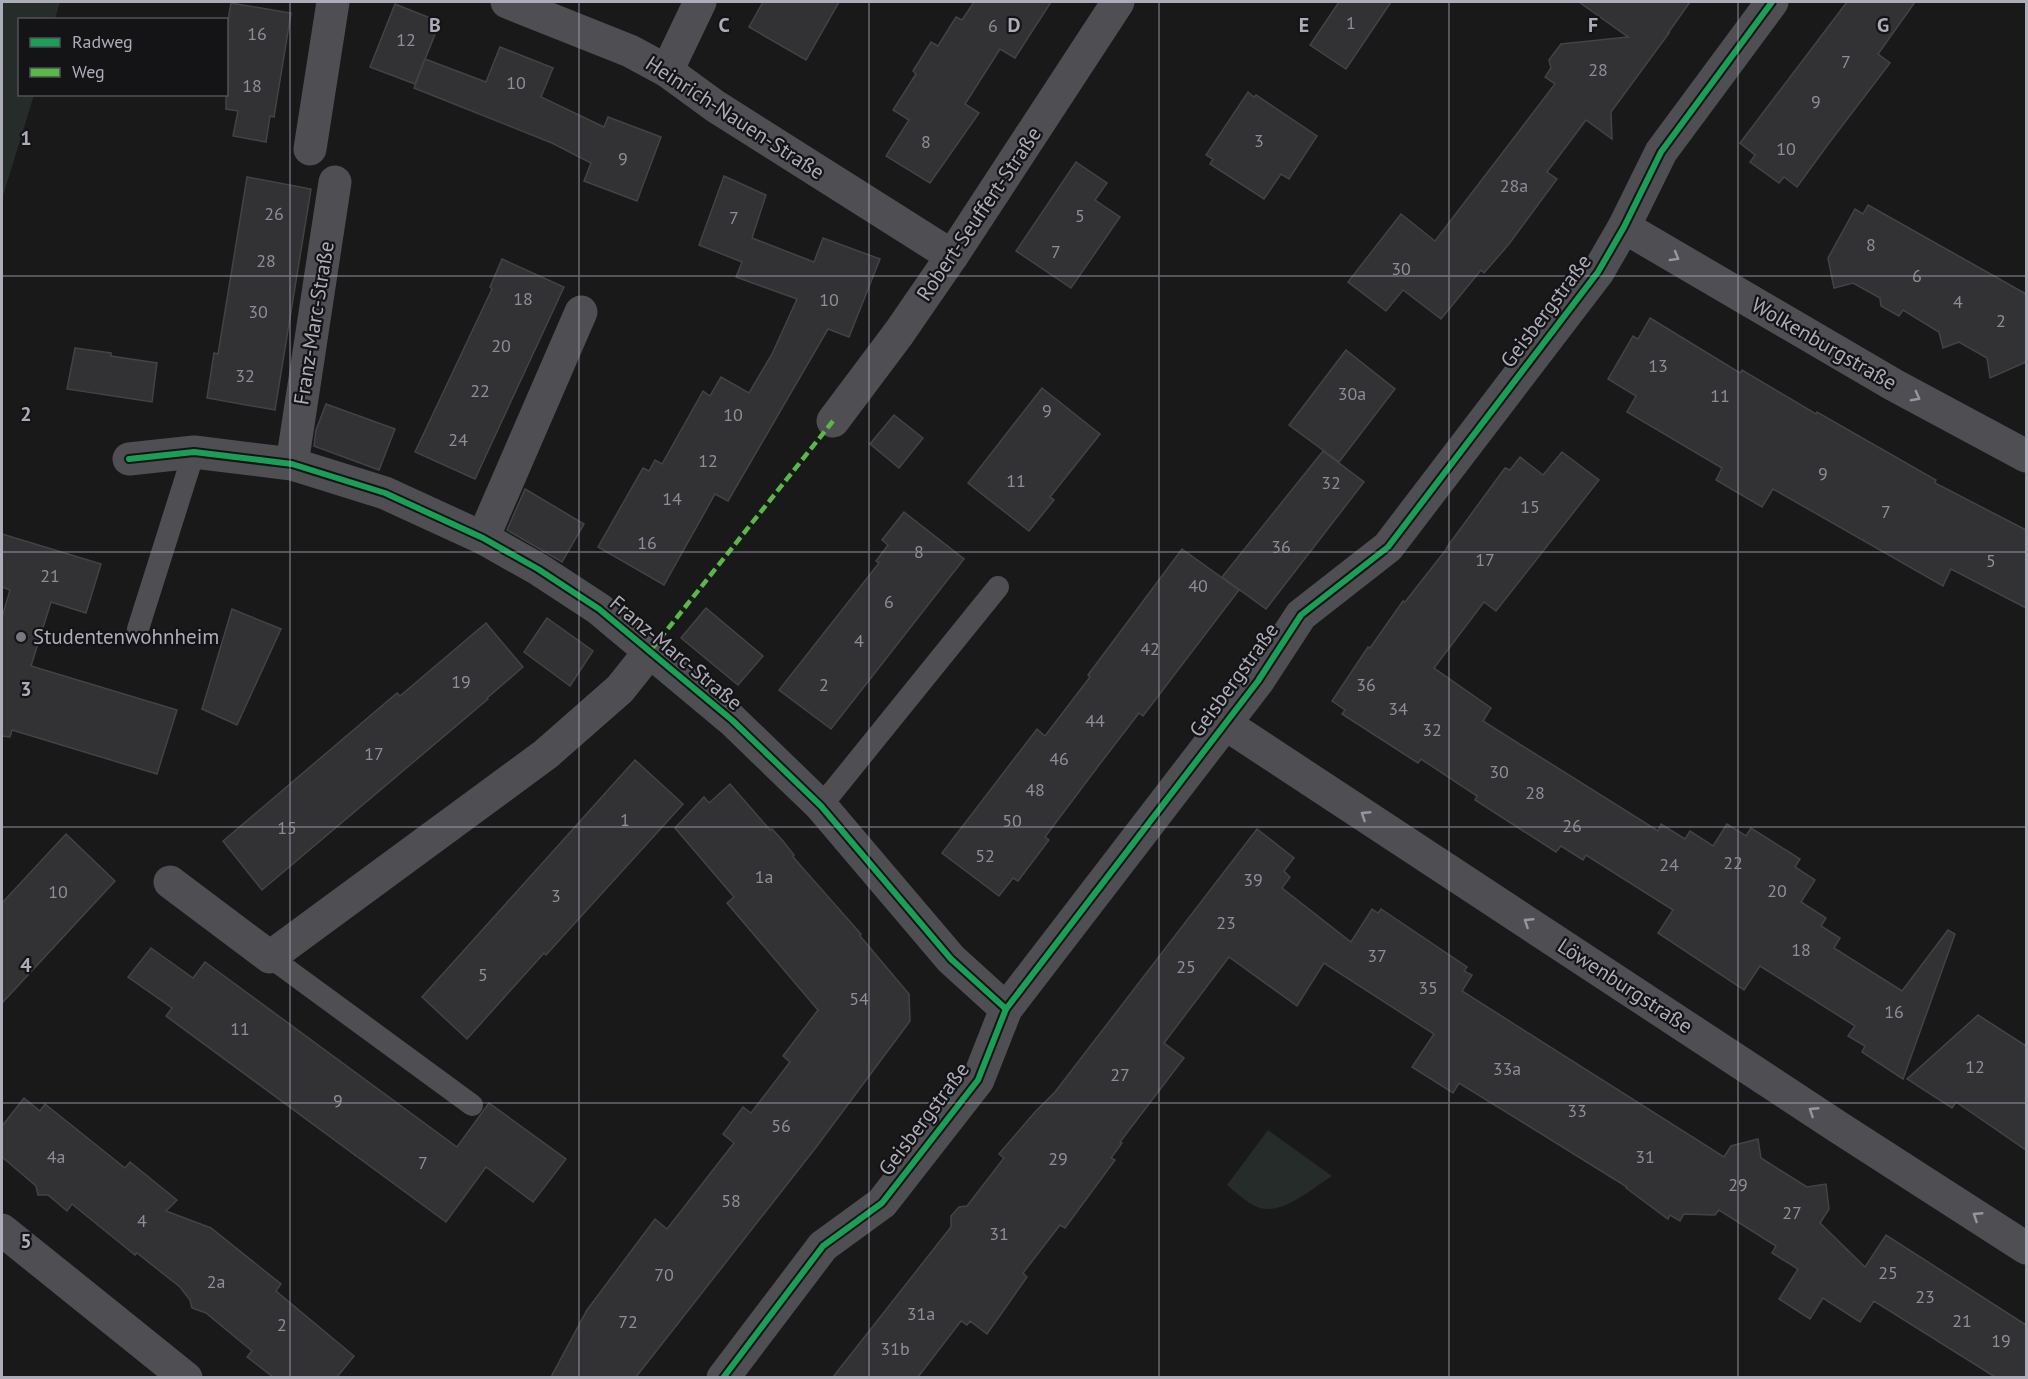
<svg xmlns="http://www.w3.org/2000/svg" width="2028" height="1379" font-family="'PT Sans',sans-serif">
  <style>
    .green { fill: #252c29 }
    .building { fill: #323133; stroke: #434246; stroke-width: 1.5 }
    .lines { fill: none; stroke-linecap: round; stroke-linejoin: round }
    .service { stroke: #4f4f53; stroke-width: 22 }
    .minor { stroke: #4f4f53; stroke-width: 33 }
    .quiet { stroke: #58b947; stroke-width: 4.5; stroke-dasharray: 9 4.5; stroke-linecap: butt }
    .cycleway-casing { stroke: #141416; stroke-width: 10 }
    .cycleway { stroke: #1a9f57; stroke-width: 6 }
    .oneway { stroke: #9695a0 }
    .grid { fill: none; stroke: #adacb9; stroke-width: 1.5; stroke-opacity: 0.55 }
    .poi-dot { fill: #797981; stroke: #141416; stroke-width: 2 }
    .labels { text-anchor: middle; stroke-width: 4.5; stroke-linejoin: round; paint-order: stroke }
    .number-label { font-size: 18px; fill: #8e8d98 }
    .street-label { font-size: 21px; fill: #adacb9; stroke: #141416 }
    .poi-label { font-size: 21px; fill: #adacb9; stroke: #141416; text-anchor: start }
    .grid-label { font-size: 20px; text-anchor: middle; font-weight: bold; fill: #adacb9; stroke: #141416; stroke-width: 4.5; stroke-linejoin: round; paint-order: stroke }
  </style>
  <rect width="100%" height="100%" fill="#19191a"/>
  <g class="green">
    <path d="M2 2H60L55 19 20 20V94L34 95 2 199Z"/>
    <path d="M1268 1130 1332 1176C1311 1189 1278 1220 1253 1205 1244 1200 1235 1192 1227 1185Z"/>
  </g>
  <g class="building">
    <path d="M763 2H839L806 60 749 27Z"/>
    <path d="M974 2H1051L1015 58 1000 49 965 104 979 113 930 183 886 156 909 120 893 110 916 74 913 71 931 42 938 46 956 17 962 20Z"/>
    <path d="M1339 2H1391L1346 69 1310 45Z"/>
    <path d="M1579 2H1690L1668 33H1669L1611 112 1612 139 1586 120 1547 172 1557 179 1509 244 1484 273 1481 270 1441 319 1403 290 1386 311 1348 282 1401 214 1435 241 1555 84 1545 77 1551 68 1549 60 1561 44 1628 37Z"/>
    <path d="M1847 2H1915L1878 54 1890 63 1829 143 1797 187 1784 177 1779 183 1750 162 1755 155 1740 143Z"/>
    <path d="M231 3 291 13 274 117 270 116 266 142 233 136 238 111 226 109V31Z"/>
    <path d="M395 4 440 22 415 84 370 67Z"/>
    <path d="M500 47 553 68 541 97 604 127 608 117 661 137 637 201 584 181 591 163 552 143 414 88 425 59 486 82Z"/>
    <path d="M1248 92 1254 97 1256 95 1317 136 1289 179 1281 174 1264 199 1210 164 1213 159 1206 155Z"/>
    <path d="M1076 162 1107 183 1095 200 1120 217 1071 288 1016 251Z"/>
    <path d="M724 176 766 195 752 238 814 262 823 238 880 259 849 337 828 329 728 501 715 494 664 585 598 547 643 468 649 471 655 460 662 464 703 391 710 396 721 377 749 393 772 354 797 299 736 277 742 262 699 245Z"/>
    <path d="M247 177 311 189 275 410 207 398 214 353 218 354Z"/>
    <path d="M1868 205 2026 294V362L1990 378 1987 358 1959 342 1943 348 1939 332 1903 310 1899 316 1881 306 1880 298 1853 283 1834 288 1828 258 1855 209 1863 214Z"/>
    <path d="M502 259 564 287 475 479 415 452 492 289 490 287Z"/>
    <path d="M1650 318 1740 373 1742 370 1816 414 1817 412 1936 480 1935 483 2026 530V608L1951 569 1943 586 1773 489 1762 507 1716 480 1722 468 1627 412 1636 396 1608 379 1633 336 1638 339Z"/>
    <path d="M75 348 111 353V356L157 363 152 402 67 389Z"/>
    <path d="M1346 350 1395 389 1339 462 1289 425Z"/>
    <path d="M1042 388 1100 434 1050 497 1054 500 1029 531 968 483Z"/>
    <path d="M326 404 395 429 379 470 314 446 316 430Z"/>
    <path d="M894 415 923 438 899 468 870 444Z"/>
    <path d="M1323 451 1364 482 1266 609 1222 577Z"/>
    <path d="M1562 452 1599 480 1496 611 1484 602 1434 668 1491 708 1483 721 1658 831 1661 824 1685 839 1690 831 1713 846 1727 824 1746 836 1751 828 1800 859 1795 867 1815 880 1801 902 1826 918 1821 926 1840 938 1834 948 1902 991 1948 930 1955 934 1903 1079 1862 1052 1865 1046 1848 1036 1855 1026 1760 966 1744 990 1658 933 1673 910 1586 855 1583 860 1561 846 1556 852 1475 800 1477 796 1421 759 1418 763 1342 714 1345 710 1332 701 1368 647 1370 648 1403 601 1405 602 1448 547H1447L1505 468 1510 470 1520 457 1543 475Z"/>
    <path d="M525 489 584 524 562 562 507 530Z"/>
    <path d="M904 512 964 559 831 729 779 690 879 563 876 561 888 545 882 540Z"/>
    <path d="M2 534 101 564 86 613 51 602 31 666 177 710 157 774 12 730 10 737 2 736V617L10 590 2 587Z"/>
    <path d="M1182 549 1239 590 1143 716 1139 713 1099 765 1045 837 1049 840 1018 881 1013 878 999 896 942 853 1037 729 1045 736 1090 677 1088 675Z"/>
    <path d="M706 608 763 656 738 685 681 638Z"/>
    <path d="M232 609 281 629 237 725 202 709Z"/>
    <path d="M547 618 593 651 570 686 524 652Z"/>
    <path d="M486 623 523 667 487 698 488 699 262 890 223 841 397 693 400 696Z"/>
    <path d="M635 760 683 804 546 955 544 953 467 1039 422 997Z"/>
    <path d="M730 784 770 830 772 829 783 841 794 855 793 857 861 934 860 936 909 994 910 1021 817 1146 636 1377H551L587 1310 655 1219 667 1229 734 1143 723 1134 743 1107 751 1113 790 1062 783 1056 818 1010 727 903 734 897 675 828 704 797 709 803Z"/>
    <path d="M1257 829 1294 858 1284 871 1290 877 1282 888 1351 942 1372 909 1378 913 1381 909 1467 967 1464 971 1472 975 1462 991 1724 1157 1731 1146 1758 1139 1761 1158 1783 1172 1807 1187 1826 1184 1829 1209 1820 1223 1865 1267 1886 1235 2026 1325V1377H1995L1874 1301 1860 1322 1823 1298 1810 1319 1779 1299 1798 1269 1772 1253 1776 1246 1719 1210 1715 1215 1684 1214 1680 1221 1670 1215 1668 1219 1626 1188 1627 1187 1459 1083 1453 1093 1412 1067 1434 1034 1324 963 1297 1006 1229 957 1164 1043 1184 1058 1120 1142 1122 1143 1111 1158 1115 1160 1065 1228 1060 1225 1023 1273 1027 1277 987 1334 970 1321 967 1325 961 1321 918 1377H833L951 1227V1216L959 1207 967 1206 1004 1158 999 1154 1035 1112 1055 1092Z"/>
    <path d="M66 834 115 881 2 1003V903Z"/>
    <path d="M151 948 193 978 205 962 457 1147 489 1103 566 1159 533 1202 486 1167 446 1222 166 1016 172 1008 128 977Z"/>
    <path d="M1978 1015 2026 1046V1150L1956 1102 1952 1108 1907 1079Z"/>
    <path d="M24 1098 40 1111 45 1104 125 1168 130 1162 177 1200 166 1211 211 1228 281 1284 276 1291 354 1356 337 1377H273L247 1357 252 1351 206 1313 192 1308 190 1300 180 1287 137 1253 135 1255 72 1204 67 1211 48 1195H38L36 1186 2 1157V1126Z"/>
  </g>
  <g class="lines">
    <g class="service">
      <path d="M138 629 194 452"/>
      <path d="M821 806 998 587"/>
      <path d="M270 957 472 1105"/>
    </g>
    <g class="minor">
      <path d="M507 2 630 51 667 71 715 106 952 256"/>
      <path d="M667 71 700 2"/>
      <path d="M310 149 333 2"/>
      <path d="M1624 227 1894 385 2026 456"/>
      <path d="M833 421 899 333 952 256 1118 2"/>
      <path d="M129 459 194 452 292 464 385 493 483 538 538 569 599 609 732 720 821 806 951 959 1006 1009"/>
      <path d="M292 464 335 182"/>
      <path d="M483 538 581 312"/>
      <path d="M1224 723 1838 1127 2026 1248"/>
      <path d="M170 882 270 957 546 754 620 689 651 650"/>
      <path d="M2 1230 186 1378"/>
      <path d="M723 1378 823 1246 882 1203 978 1080 1006 1009 1258 681 1301 615 1388 547 1598 272 1624 227 1661 152 1772 2"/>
    </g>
    <path class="quiet" d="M651 650 833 421"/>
    <g class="cycleway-casing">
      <g id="cycleway">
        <path d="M129 459 194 452 292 464 385 493 483 538 538 569 599 609 732 720 821 806 951 959 1006 1009"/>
        <path d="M723 1378 823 1246 882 1203 978 1080 1006 1009 1258 681 1301 615 1388 547 1598 272 1624 227 1661 152 1772 2"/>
      </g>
    </g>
    <use href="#cycleway" class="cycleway"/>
  </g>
  <defs><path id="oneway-chevron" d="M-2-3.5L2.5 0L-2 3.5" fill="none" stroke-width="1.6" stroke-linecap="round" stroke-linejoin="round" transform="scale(1.5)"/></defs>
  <g class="oneway">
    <use href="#oneway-chevron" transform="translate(1675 257) rotate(30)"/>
    <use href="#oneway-chevron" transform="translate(1916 397) rotate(28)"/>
    <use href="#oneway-chevron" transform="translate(1365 815) rotate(-147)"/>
    <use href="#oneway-chevron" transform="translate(1528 922) rotate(-147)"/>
    <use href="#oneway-chevron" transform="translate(1813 1111) rotate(-147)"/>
    <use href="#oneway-chevron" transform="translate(1977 1216) rotate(-147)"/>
  </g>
  <path class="grid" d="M290 2V1378M579 2V1378M869 2V1378M1159 2V1378M1449 2V1378M1738 2V1378M2 276H2026M2 552H2026M2 827H2026M2 1103H2026"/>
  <circle class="poi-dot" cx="21" cy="637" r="6"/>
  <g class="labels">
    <g class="number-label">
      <text x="1351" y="29">1</text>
      <text x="993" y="32">6</text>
      <text x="257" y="40">16</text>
      <text x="406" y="46">12</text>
      <text x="1846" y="68">7</text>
      <text x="1598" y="76">28</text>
      <text x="516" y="89">10</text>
      <text x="252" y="92">18</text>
      <text x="1816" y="108">9</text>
      <text x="1259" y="147">3</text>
      <text x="926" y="148">8</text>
      <text x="1786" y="155">10</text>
      <text x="623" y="165">9</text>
      <text x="1514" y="192">28a</text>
      <text x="274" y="220">26</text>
      <text x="1080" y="222">5</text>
      <text x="734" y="224">7</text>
      <text x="1871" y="251">8</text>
      <text x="1056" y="258">7</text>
      <text x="266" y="267">28</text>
      <text x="1401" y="275">30</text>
      <text x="1917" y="282">6</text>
      <text x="523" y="305">18</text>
      <text x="829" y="306">10</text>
      <text x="1958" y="308">4</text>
      <text x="258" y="318">30</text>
      <text x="2001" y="327">2</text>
      <text x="501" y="352">20</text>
      <text x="1658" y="372">13</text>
      <text x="245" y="382">32</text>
      <text x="480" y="397">22</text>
      <text x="1352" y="400">30a</text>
      <text x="1720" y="402">11</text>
      <text x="1047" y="417">9</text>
      <text x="733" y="421">10</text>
      <text x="458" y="446">24</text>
      <text x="708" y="467">12</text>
      <text x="1823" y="480">9</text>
      <text x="1016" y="487">11</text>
      <text x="1331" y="489">32</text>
      <text x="672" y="505">14</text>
      <text x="1530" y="513">15</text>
      <text x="1886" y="518">7</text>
      <text x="647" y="549">16</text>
      <text x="1281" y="553">36</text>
      <text x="919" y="558">8</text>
      <text x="1485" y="566">17</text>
      <text x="1991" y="567">5</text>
      <text x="50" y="582">21</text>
      <text x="1198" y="592">40</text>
      <text x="889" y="608">6</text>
      <text x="859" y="647">4</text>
      <text x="1150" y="655">42</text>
      <text x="461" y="688">19</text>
      <text x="824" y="691">2</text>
      <text x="1366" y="691">36</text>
      <text x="1398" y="715">34</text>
      <text x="1095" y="727">44</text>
      <text x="1432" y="736">32</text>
      <text x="374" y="760">17</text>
      <text x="1059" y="765">46</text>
      <text x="1499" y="778">30</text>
      <text x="1035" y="796">48</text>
      <text x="1535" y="799">28</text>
      <text x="625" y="826">1</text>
      <text x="1012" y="827">50</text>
      <text x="1572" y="832">26</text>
      <text x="287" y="834">15</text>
      <text x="985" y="862">52</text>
      <text x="1733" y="869">22</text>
      <text x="1669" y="871">24</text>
      <text x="764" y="883">1a</text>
      <text x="1253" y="886">39</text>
      <text x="1777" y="897">20</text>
      <text x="58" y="898">10</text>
      <text x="556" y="902">3</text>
      <text x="1226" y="929">23</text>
      <text x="1801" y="956">18</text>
      <text x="1377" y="962">37</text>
      <text x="1186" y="973">25</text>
      <text x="483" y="981">5</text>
      <text x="1428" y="994">35</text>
      <text x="859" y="1005">54</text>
      <text x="1894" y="1018">16</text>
      <text x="240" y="1035">11</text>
      <text x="1975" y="1073">12</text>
      <text x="1507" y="1075">33a</text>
      <text x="1120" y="1081">27</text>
      <text x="338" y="1107">9</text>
      <text x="1577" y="1117">33</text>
      <text x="781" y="1132">56</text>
      <text x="56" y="1163">4a</text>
      <text x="1645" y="1163">31</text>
      <text x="1058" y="1165">29</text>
      <text x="423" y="1169">7</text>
      <text x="1738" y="1191">29</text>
      <text x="731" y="1207">58</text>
      <text x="1792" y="1219">27</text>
      <text x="142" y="1227">4</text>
      <text x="999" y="1240">31</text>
      <text x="1888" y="1279">25</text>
      <text x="664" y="1281">70</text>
      <text x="216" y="1288">2a</text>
      <text x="1925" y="1303">23</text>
      <text x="921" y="1320">31a</text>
      <text x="1962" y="1327">21</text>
      <text x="628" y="1328">72</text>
      <text x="282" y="1331">2</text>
      <text x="2001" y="1347">19</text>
      <text x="895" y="1355">31b</text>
    </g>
    <g class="street-label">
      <text transform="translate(735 118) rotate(33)" y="7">Heinrich-Nauen-Straße</text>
      <text transform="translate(979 214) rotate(-56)" y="7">Robert-Seuffert-Straße</text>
      <text transform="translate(1546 311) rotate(-53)" y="7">Geisbergstraße</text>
      <text transform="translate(314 323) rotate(-81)" y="7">Franz-Marc-Straße</text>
      <text transform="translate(1824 344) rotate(30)" y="7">Wolkenburgstraße</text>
      <text transform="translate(676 653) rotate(40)" y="7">Franz-Marc-Straße</text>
      <text transform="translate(1234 680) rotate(-54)" y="7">Geisbergstraße</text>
      <text transform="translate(1625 986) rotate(33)" y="7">Löwenburgstraße</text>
      <text transform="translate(924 1119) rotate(-53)" y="7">Geisbergstraße</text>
    </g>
    <g class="poi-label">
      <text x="33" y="644">Studentenwohnheim</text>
    </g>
  </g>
  <g class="grid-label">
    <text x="435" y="32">B</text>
    <text x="724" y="32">C</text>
    <text x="1014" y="32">D</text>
    <text x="1304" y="32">E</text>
    <text x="1593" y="32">F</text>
    <text x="1883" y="32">G</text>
    <text x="26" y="145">1</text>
    <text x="26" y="421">2</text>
    <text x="26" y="696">3</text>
    <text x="26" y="972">4</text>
    <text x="26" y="1248">5</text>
  </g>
  <rect width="2028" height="1379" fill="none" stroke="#adacb9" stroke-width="6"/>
  <rect x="18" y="18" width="210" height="78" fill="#141416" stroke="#515157" stroke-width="1.5"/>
  <rect x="30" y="38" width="30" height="9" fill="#1a9f57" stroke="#515157" stroke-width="1.5"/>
  <text x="72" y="48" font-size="18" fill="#adacb9">Radweg</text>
  <rect x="30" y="68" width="30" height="9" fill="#58b947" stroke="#515157" stroke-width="1.5"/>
  <text x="72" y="78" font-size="18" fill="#adacb9">Weg</text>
</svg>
